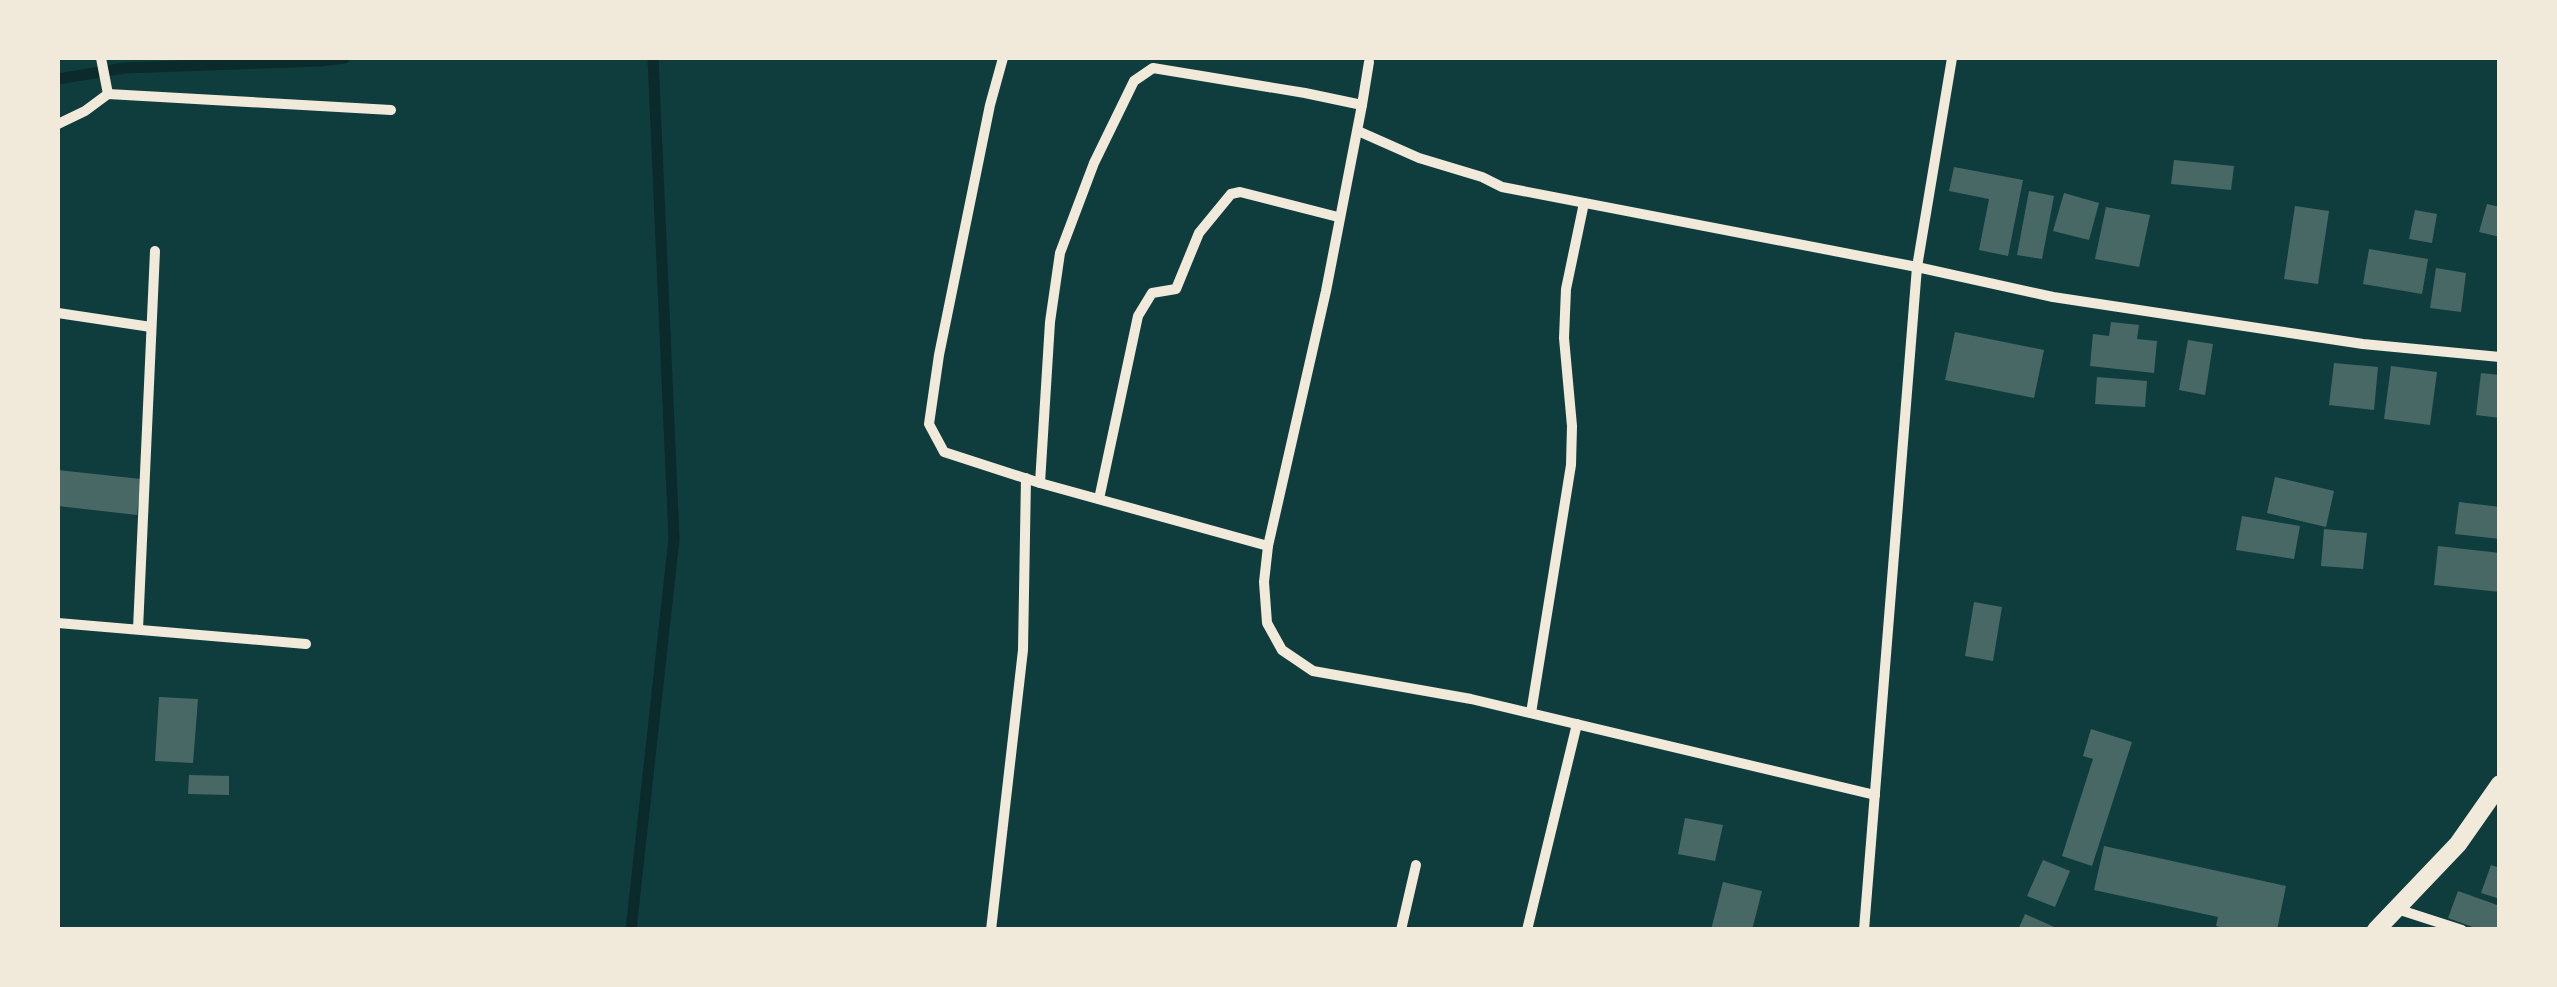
<svg xmlns="http://www.w3.org/2000/svg" width="2557" height="987" font-family="Jost,sans-serif">
  <style>
    .lines { fill: none; stroke-linecap: round; stroke-linejoin: round }
    .stream { stroke: #0a2a2b; stroke-width: 11 }
    .building { fill: #486865 }
    .minor { stroke: #f1e9da; stroke-width: 10 }
    .tertiary { stroke: #f1e9da; stroke-width: 18 }
  </style>
  <rect width="100%" height="100%" fill="#0f3d3e"/>
  <g class="lines">
    <g class="stream">
      <path d="M58 79 124 68 320 61 344 58"/>
      <path d="M631 930 674 539 653 58"/>
    </g>
  </g>
  <g class="building">
    <path d="M2174 160 2234 166 2231 190 2171 184Z"/>
    <path d="M1954 167 2023 180 2008 256 1979 250 1989 199 1949 191Z"/>
    <path d="M2029 191 2054 196 2042 259 2017 255Z"/>
    <path d="M2064 193 2099 203 2089 240 2053 231Z"/>
    <path d="M2487 204 2500 207V237L2479 232Z"/>
    <path d="M2295 206 2329 211 2318 284 2284 279Z"/>
    <path d="M2106 207 2150 215 2139 267 2095 259Z"/>
    <path d="M2415 210 2437 214 2432 243 2409 239Z"/>
    <path d="M2369 249 2428 259 2422 294 2363 284Z"/>
    <path d="M2436 268 2466 273 2461 312 2430 308Z"/>
    <path d="M2111 322 2139 325 2137 339 2157 341 2154 373 2090 366 2093 334 2109 336Z"/>
    <path d="M1955 332 2044 350 2034 398 1945 380Z"/>
    <path d="M2188 340 2213 344 2205 395 2179 390Z"/>
    <path d="M2334 363 2378 367 2374 410 2329 405Z"/>
    <path d="M2391 366 2437 372 2430 425 2384 419Z"/>
    <path d="M2481 373 2500 375V418L2476 415Z"/>
    <path d="M2097 377 2147 381 2145 407 2095 404Z"/>
    <path d="M58 470 141 479 137 515 58 506Z"/>
    <path d="M2275 477 2334 491 2326 527 2267 513Z"/>
    <path d="M2459 502 2500 507V539L2455 534Z"/>
    <path d="M2242 516 2300 526 2294 559 2236 550Z"/>
    <path d="M2324 529 2367 533 2363 569 2321 566Z"/>
    <path d="M2438 546 2500 553V592L2434 585Z"/>
    <path d="M1974 602 2002 607 1993 661 1965 656Z"/>
    <path d="M159 697 198 699 193 763 155 761Z"/>
    <path d="M2091 729 2132 742 2092 866 2062 856 2093 759 2083 756Z"/>
    <path d="M189 775 229 776V795L188 794Z"/>
    <path d="M1685 818 1723 825 1715 861 1678 854Z"/>
    <path d="M2104 846 2286 886 2277 930H2230L2216 926 2218 917 2094 890Z"/>
    <path d="M2043 860 2070 871 2055 907 2027 896Z"/>
    <path d="M2491 865 2500 868V899L2481 893Z"/>
    <path d="M1723 882 1762 891 1752 930H1711Z"/>
    <path d="M2458 891 2500 906V930H2481L2448 918Z"/>
    <path d="M2025 914 2061 930H2018Z"/>
  </g>
  <g class="lines">
    <g class="minor">
      <path d="M1003 58 990 105 939 355 929 424 944 452 1040 483 1268 546"/>
      <path d="M108 94 391 110"/>
      <path d="M1362 105 1369 62"/>
      <path d="M58 124 85 111 108 94 101 58"/>
      <path d="M1358 131 1419 158 1482 177 1502 187 1917 267 2053 297 2363 344 2500 357"/>
      <path d="M58 313 151 327"/>
      <path d="M1040 483 1050 322 1060 253 1094 163 1134 81 1153 68 1305 93 1362 105 1326 291 1268 546 1264 582 1267 623 1282 650 1313 671 1471 699 1875 795"/>
      <path d="M1099 499 1138 316 1152 293 1176 289 1199 233 1231 194 1240 192 1338 217"/>
      <path d="M58 623 306 644"/>
      <path d="M138 629 155 251"/>
      <path d="M1531 713 1571 465 1572 426 1564 338 1566 289 1584 203"/>
      <path d="M2397 909 2462 930"/>
      <path d="M991 930 1023 650 1026 478"/>
      <path d="M1401 930 1416 865"/>
      <path d="M1527 930 1577 724"/>
      <path d="M1864 930 1917 267 1952 58"/>
    </g>
    <path class="tertiary" d="M2376 930 2458 844 2500 784"/>
  </g>
  <rect width="2557" height="987" fill="none" stroke="#f1e9da" stroke-width="120"/>
</svg>
